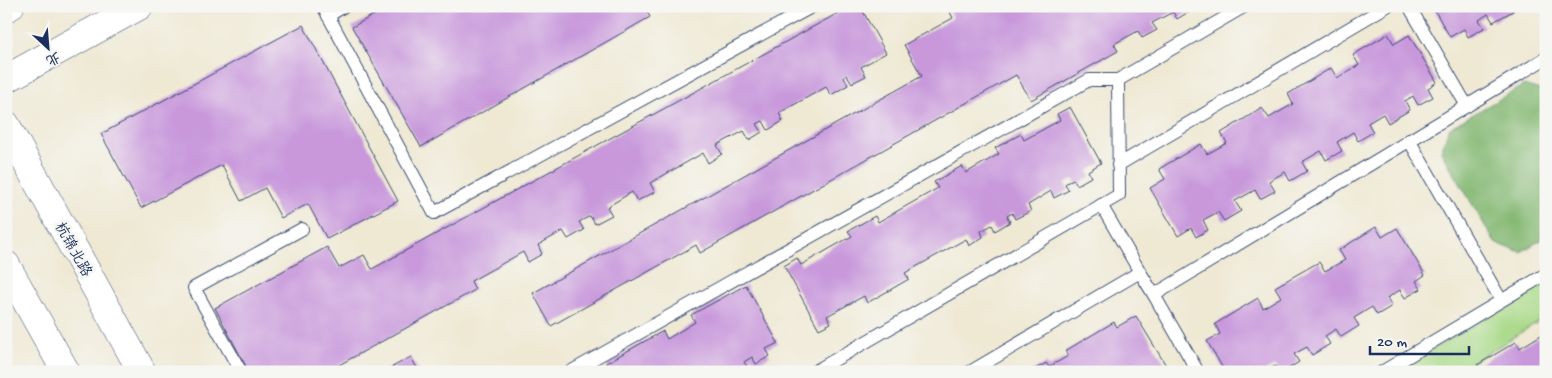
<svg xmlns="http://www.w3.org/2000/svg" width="1552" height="378" font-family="'Gochi Hand','LXGW WenKai TC',sans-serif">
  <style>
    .green { fill: #a8d987; stroke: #628472 }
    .forest { fill: #86b974; stroke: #507469 }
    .building { fill: #c898db }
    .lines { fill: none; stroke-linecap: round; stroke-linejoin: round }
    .lane-casing { stroke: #3b4b70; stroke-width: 14 }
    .secondary-casing { stroke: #3b4b70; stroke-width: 29 }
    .primary-casing { stroke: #3b4b70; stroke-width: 29 }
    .lane { stroke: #fff; stroke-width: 12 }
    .secondary { stroke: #fff; stroke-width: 28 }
    .primary { stroke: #fff; stroke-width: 28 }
    .labels { text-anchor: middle; stroke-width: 5; stroke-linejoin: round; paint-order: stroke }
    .street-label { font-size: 15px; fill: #1b2f5e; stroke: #f6f6f2 }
  </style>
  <rect width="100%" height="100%" fill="#f6f6f2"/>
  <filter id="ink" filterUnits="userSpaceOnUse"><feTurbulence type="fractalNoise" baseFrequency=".02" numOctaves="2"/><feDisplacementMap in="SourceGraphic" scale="10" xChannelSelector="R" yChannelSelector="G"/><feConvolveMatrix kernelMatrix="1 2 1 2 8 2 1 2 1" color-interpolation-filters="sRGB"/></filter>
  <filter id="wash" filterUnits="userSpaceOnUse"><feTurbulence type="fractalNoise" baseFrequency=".0096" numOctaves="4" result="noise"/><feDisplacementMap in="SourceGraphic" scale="20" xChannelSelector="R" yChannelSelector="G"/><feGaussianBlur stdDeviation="1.12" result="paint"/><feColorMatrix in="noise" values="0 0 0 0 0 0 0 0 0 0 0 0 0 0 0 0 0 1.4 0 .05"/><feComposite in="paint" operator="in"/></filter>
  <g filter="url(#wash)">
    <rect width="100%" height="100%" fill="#efe9d4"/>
    <path class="green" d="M1546 281V317L1457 372H1395Z"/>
    <path class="forest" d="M1524 85 1546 92V237L1521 252 1495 243 1441 151 1449 128Z"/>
    <g id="blocks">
      <g class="building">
        <path d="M390 6H644L650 17 421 147 352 27Z"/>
        <path d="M851 6H860L886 53 861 67 866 76 852 83 847 75 844 77 848 85 831 95 826 87 779 113 783 121 768 130 763 121 757 124 762 132 749 140 744 131 717 145 722 154 708 163 703 153 650 183 655 192 637 201 632 192 607 207 612 215 595 224 590 216 579 222 584 230 568 239 563 231 538 245 542 254 528 262 523 252 471 281 475 290 330 370 331 372H249L215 308 327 247 339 268 364 255 372 269Z"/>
        <path d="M947 6H1190L1192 10 1177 19 1173 12 1152 23 1157 30 1142 38 1138 31 1114 44 1118 51 1031 100 1016 75 700 253 696 245 551 326 533 293 922 76 904 45 953 18Z"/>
        <path d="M1432 6H1510L1513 11 1493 22 1488 14 1479 20 1484 28 1468 37 1464 29 1450 37Z"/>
        <path d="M303 25 398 201 327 239 308 204 281 218 265 188 241 201 222 165 141 208 101 134Z"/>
        <path d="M1388 34 1394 44 1409 35 1437 82 1428 88 1433 97 1418 105 1413 96 1405 101 1410 110 1388 123 1383 114 1368 123 1373 132 1358 141 1353 132 1337 142 1342 151 1326 160 1321 151 1302 162 1307 171 1290 181 1285 172 1269 181 1275 191 1260 199 1255 190 1235 201 1241 211 1224 221 1218 212 1203 220 1208 230 1196 237 1191 228 1178 236 1150 188 1165 179 1159 169 1201 144 1207 154 1227 143 1221 133 1262 108 1269 118 1293 104 1288 94 1331 68 1337 78 1359 65 1353 55Z"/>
        <path d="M1070 107 1101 163 1088 171 1091 177 1077 185 1073 179 1065 184 1069 190 1054 198 1051 191 1028 205 1031 211 1015 219 1012 213 1007 216 1010 222 995 231 992 225 981 231 983 237 969 246 966 239 905 273 909 279 867 303 864 296 827 316 831 323 819 329 784 266 797 258 801 265 852 236 848 231 875 216 878 222 938 188 934 182 962 166 966 173 999 154 995 148 1021 134 1024 140 1060 120 1057 114Z"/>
        <path d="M1376 227 1382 237 1397 228 1425 275 1416 281 1421 289 1405 298 1400 290 1387 298 1392 306 1377 315 1372 307 1354 318 1359 326 1341 337 1336 329 1325 336 1330 344 1312 355 1307 347 1294 354 1299 362 1283 372H1278L1275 366 1264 372H1225L1207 341 1220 334 1215 324 1258 298 1263 308 1281 297 1275 287 1319 262 1325 271 1345 260 1339 250Z"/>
        <path d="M746 285 778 343 766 349 770 356 756 364 752 357 744 362 748 368 741 372H610L606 363 663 331 667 339 695 322 691 315Z"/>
        <path d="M1136 316 1170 372H1030L1046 363 1049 367 1068 356 1065 351 1114 322 1117 327Z"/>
        <path d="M1546 332V372H1482L1477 365 1516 342 1520 348Z"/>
        <path d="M411 357 419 372H383Z"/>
      </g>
    </g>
  </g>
  <g filter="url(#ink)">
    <use href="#blocks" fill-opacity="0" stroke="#3b4b70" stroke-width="1"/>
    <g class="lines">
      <g class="lane-casing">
        <g id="lane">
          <path d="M323 6 434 213 813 6"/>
          <path d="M1409 6 1467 106"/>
          <path d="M328 16 344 6"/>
          <path d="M1409 140 1501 300"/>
          <path d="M1118 165 1387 6"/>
          <path d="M1101 205 1140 272"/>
          <path d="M1154 295 1198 372"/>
          <path d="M241 372 194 288 302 229"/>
          <path d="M570 372 1089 80H1118"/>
          <path d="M814 372 1119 195 1118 80 1245 6"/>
          <path d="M970 372 1140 272 1154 295 1546 58"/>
          <path d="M1382 372 1546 274"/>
        </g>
      </g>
      <g class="secondary-casing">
        <g id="secondary">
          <path d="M6 125 142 372"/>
          <path d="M6 265 66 372"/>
        </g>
      </g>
      <g class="primary-casing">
        <g id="primary">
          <path d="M6 8 10 6"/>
          <path d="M6 79 139 6"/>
        </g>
      </g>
      <use href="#lane" class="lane"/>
      <use href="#secondary" class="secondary"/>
      <use href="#primary" class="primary"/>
    </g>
  </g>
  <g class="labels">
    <g class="street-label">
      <text transform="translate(74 249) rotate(61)" y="5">杭锦北路</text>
    </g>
  </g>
  <rect width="1552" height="378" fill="none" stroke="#f6f6f2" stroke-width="25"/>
  <g transform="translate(48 48) rotate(154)" stroke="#f6f6f2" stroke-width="4" paint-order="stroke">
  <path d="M0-4L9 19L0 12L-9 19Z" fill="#1b2f5e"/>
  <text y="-8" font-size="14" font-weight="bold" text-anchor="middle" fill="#1b2f5e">北</text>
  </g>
  <path d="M1370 346v8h99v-8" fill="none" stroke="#1b2f5e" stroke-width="2.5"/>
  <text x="1377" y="346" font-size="15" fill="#1b2f5e" stroke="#f6f6f2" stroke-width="4" paint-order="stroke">20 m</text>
</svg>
